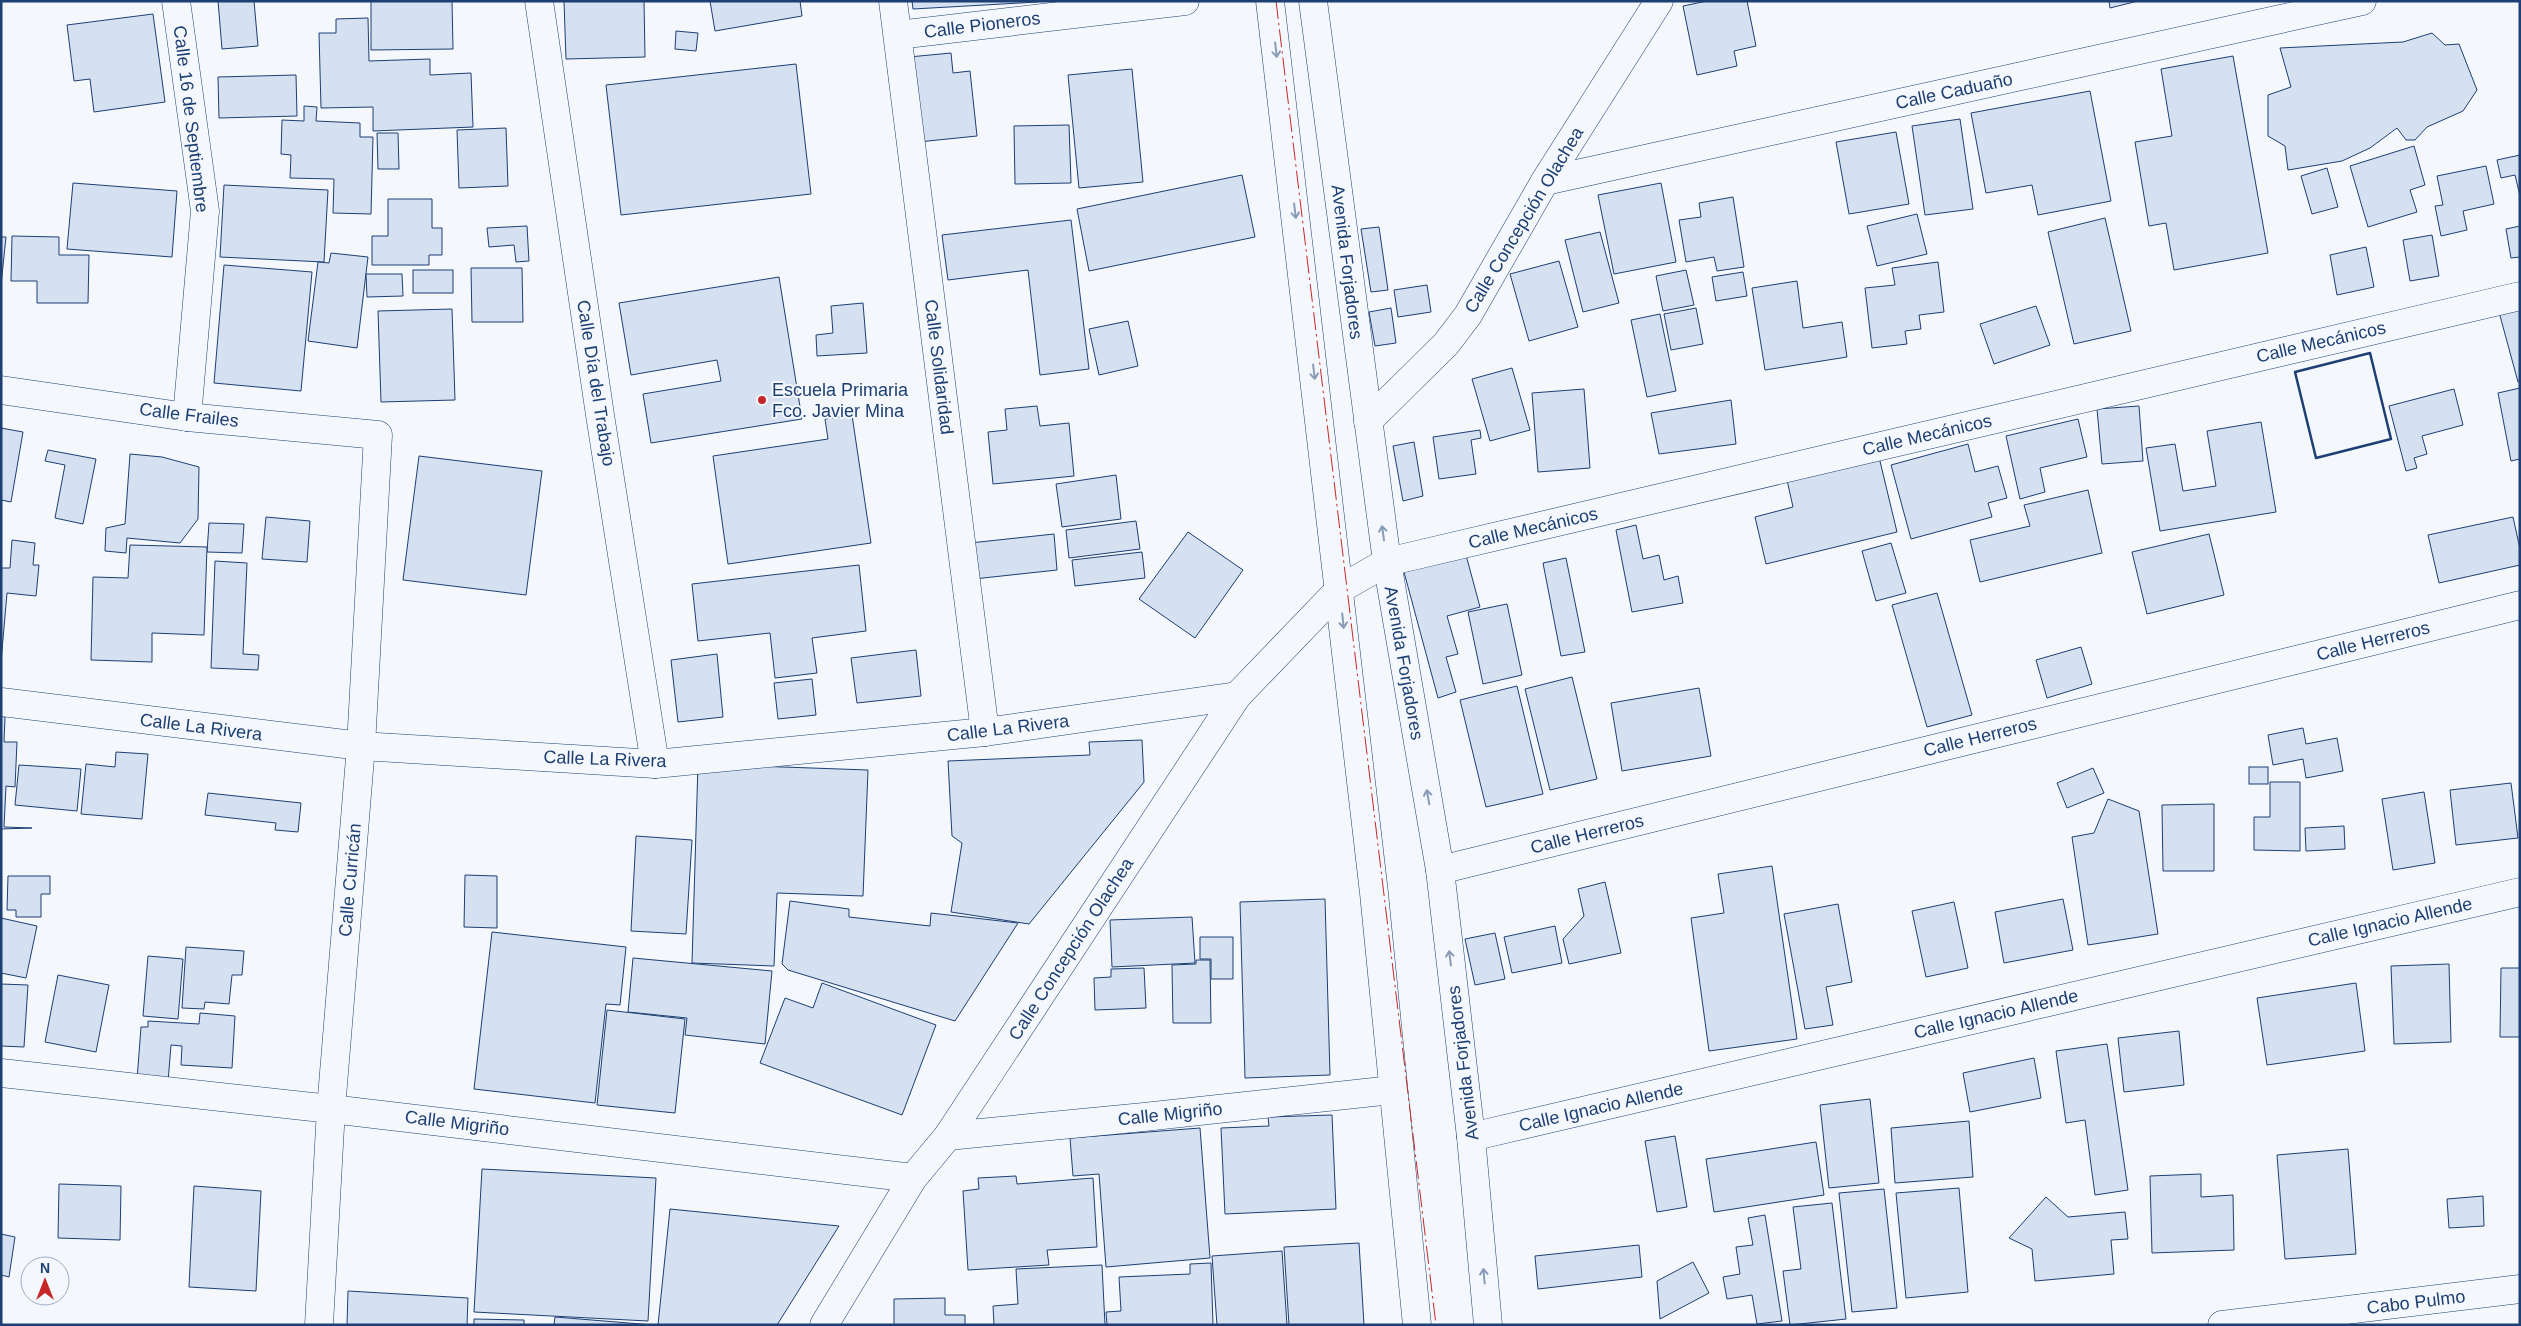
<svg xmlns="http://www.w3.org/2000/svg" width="2521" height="1326" font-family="Arial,sans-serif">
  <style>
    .building { fill: #d5e0f0; stroke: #1d3f73 }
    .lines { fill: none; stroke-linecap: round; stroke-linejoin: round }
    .minor-casing { stroke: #1d3f73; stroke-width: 29 }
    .major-casing { stroke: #1d3f73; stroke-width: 29 }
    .minor { stroke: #f4f7fb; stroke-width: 28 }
    .major { stroke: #f4f7fb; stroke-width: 28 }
    .wall { stroke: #1d3f73; stroke-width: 2.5 }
    .power { stroke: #c62828; stroke-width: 1; stroke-dasharray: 18 4 2.5 4; stroke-linecap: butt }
    .oneway { stroke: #889bb7 }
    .poi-dot { fill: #c62828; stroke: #f4f7fb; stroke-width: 2 }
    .labels { text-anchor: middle; stroke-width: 4; stroke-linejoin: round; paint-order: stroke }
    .street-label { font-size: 18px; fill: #1d3f73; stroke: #f4f7fb }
    .poi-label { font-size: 18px; fill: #1d3f73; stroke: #f4f7fb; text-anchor: start }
  </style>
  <rect width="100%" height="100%" fill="#f4f7fb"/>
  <g class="building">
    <path d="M218 1H254L258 46 222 49Z"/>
    <path d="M371 1H452L453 49 371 50Z"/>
    <path d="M564 1H644L645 57 566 59Z"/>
    <path d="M710 1H800L802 16 715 31Z"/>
    <path d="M912 1H1038V2L913 9Z"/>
    <path d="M1707 1H1747L1756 46 1734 51 1737 66 1697 75 1683 6Z"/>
    <path d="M2109 1H2138L2110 8Z"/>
    <path d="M153 14 165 102 94 112 90 79 74 81 67 25Z"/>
    <path d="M368 18 369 61 430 59V75L471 73 473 127 373 131V107L321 108 319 33H336V19Z"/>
    <path d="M676 31 698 33 696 51 675 49Z"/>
    <path d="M2432 33 2445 45 2459 44 2477 90 2463 111 2427 127 2415 140H2406L2397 128 2370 148 2342 161 2288 170 2285 146 2268 136V95L2291 87 2280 48 2403 42Z"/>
    <path d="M951 53 953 73 970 71 977 136 918 142 909 57Z"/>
    <path d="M2233 56 2268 253 2174 270 2166 223 2149 226 2135 142 2172 136 2161 69Z"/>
    <path d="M796 64 811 194 621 215 606 85Z"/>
    <path d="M1132 69 1143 182 1079 188 1068 75Z"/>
    <path d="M296 75 297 116 219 118 218 77Z"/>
    <path d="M2090 91 2111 201 2038 215 2032 185 1986 193 1971 113Z"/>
    <path d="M304 106 317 107 316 121 360 123V137H373L371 214 333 213 334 179 290 178 291 155 281 154 282 120 304 121Z"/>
    <path d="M1960 119 1973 209 1925 215 1912 126Z"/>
    <path d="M1069 125 1071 183 1015 184 1014 126Z"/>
    <path d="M506 128 508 186 459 188 457 130Z"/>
    <path d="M1896 132 1909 204 1849 214 1836 142Z"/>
    <path d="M377 133H398L399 169H378Z"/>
    <path d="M2414 146 2425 185 2410 190 2417 212 2368 227 2350 166Z"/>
    <path d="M2520 155V196L2515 175 2501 178 2497 160Z"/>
    <path d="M2486 166 2494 204 2463 211 2467 230 2441 236 2435 206 2443 205 2437 176Z"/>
    <path d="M2327 168 2338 207 2312 214 2301 176Z"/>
    <path d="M1242 175 1255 237 1089 271 1077 209Z"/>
    <path d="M73 183 177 191 172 257 67 249Z"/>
    <path d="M1661 183 1676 262 1614 274 1598 195Z"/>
    <path d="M224 185 328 190 324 262 220 257Z"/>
    <path d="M1733 197 1744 267 1717 271 1714 257 1686 262 1679 220 1701 217 1699 203Z"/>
    <path d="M388 199H432V228H442V255H429V265H372V236H388Z"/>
    <path d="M1917 214 1927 254 1877 266 1867 226Z"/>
    <path d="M2105 218 2131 331 2074 344 2048 232Z"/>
    <path d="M1071 220 1089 369 1040 375 1028 270 948 280 942 235Z"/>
    <path d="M527 226 529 261 516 262 514 245 489 247 487 228Z"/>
    <path d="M2520 226V257L2511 258 2506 229Z"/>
    <path d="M1379 227 1388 290 1371 292 1361 229Z"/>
    <path d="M1600 232 1619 303 1583 312 1565 240Z"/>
    <path d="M2432 235 2439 276 2410 281 2403 240Z"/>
    <path d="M12 236 59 237V255H89L88 303H37V281H11Z"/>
    <path d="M1 237H6L1 285Z"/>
    <path d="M2366 247 2374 287 2337 295 2330 255Z"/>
    <path d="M331 253 368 257 357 348 308 341 318 262 329 263Z"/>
    <path d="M1559 261 1578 327 1529 341 1510 274Z"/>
    <path d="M1938 262 1944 312 1919 315 1921 329 1905 331 1907 344 1872 348 1865 288 1895 285 1892 268Z"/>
    <path d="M224 265 312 272 301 391 214 383Z"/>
    <path d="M471 268H522L523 322H472Z"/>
    <rect x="413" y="270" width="40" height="23"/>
    <path d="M1686 270 1694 305 1663 311 1656 276Z"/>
    <path d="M1743 272 1747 296 1716 301 1712 277Z"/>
    <path d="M366 274H402L403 296 367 297Z"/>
    <path d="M779 277 802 419 651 443 643 394 721 381 717 360 631 375 619 303Z"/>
    <path d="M1797 281 1803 328 1842 322 1847 357 1765 370 1752 288Z"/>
    <path d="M1427 285 1431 312 1398 317 1394 290Z"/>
    <path d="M863 303 867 353 817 356 816 335 833 333 831 306Z"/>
    <path d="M2036 306 2050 345 1994 364 1980 324Z"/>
    <path d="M2520 306V381L2518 382 2499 312Z"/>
    <path d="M1391 308 1396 343 1375 346 1369 312Z"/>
    <path d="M1696 308 1703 344 1671 350 1664 314Z"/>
    <path d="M452 309 455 400 381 402 378 311Z"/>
    <path d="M1660 314 1676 391 1647 397 1631 320Z"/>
    <path d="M1128 321 1138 366 1099 375 1089 329Z"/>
    <path d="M1512 368 1530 430 1490 441 1472 379Z"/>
    <path d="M2520 388V459L2511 461 2498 393Z"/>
    <path d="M1584 389 1590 468 1538 472 1532 393Z"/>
    <path d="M2454 389 2463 425 2422 436 2427 454 2414 458 2417 468 2406 471 2389 406Z"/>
    <path d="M1731 400 1736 444 1659 454 1651 413Z"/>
    <path d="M1037 406 1040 426 1069 423 1074 476 993 484 988 432 1007 430 1005 409Z"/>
    <path d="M2139 406 2143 461 2102 464 2097 409Z"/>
    <path d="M852 415 871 543 728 564 713 456 828 439 825 419Z"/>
    <path d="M2078 419 2087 457 2040 468 2045 492 2020 499 2006 436Z"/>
    <path d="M2261 422 2276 512 2160 531 2146 448 2175 444 2183 491 2216 486 2207 431Z"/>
    <path d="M1 428 23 432 11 502 1 500Z"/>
    <path d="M1480 430 1481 438 1471 440 1476 474 1439 479 1433 437Z"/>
    <path d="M1414 442 1423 496 1403 501 1393 446Z"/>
    <path d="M1968 444 1975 472 1998 466 2007 498 1988 503 1992 517 1911 539 1891 465Z"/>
    <path d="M48 450 96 459 83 524 55 518 65 465 45 461Z"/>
    <path d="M130 454 162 457 199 467 198 519 180 543 127 538 126 553 105 551 106 528 125 524Z"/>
    <path d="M419 456 542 471 526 595 403 580Z"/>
    <path d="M1879 457 1897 532 1766 564 1755 517 1793 507 1787 480Z"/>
    <path d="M1116 475 1121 519 1062 527 1056 484Z"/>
    <path d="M2088 490 2102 553 1980 582 1970 540 2030 526 2024 505Z"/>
    <path d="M266 517 310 521 307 562 262 559Z"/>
    <path d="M2513 517 2520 549V565L2439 583 2428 535Z"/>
    <path d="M1136 521 1140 549 1069 558 1066 530Z"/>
    <path d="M209 523 244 524 242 553 207 552Z"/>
    <path d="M1636 525 1643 559 1659 555 1664 580 1678 576 1683 603 1632 612 1616 530Z"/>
    <path d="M1188 532 1243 570 1195 638 1139 599Z"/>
    <path d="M1054 534 1057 570 974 579 970 543Z"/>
    <path d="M2209 534 2224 595 2147 614 2132 552Z"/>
    <path d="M12 540 35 543 33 565H39L36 596 7 593 1 662V568H10Z"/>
    <path d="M1891 543 1906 593 1876 601 1862 551Z"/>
    <path d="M130 545 207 547 204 635 152 633V662L91 660 93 577 128 578Z"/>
    <path d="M1142 552 1145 578 1075 586 1072 560Z"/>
    <path d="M1466 555 1480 607 1447 616 1458 654 1446 657 1456 692 1438 698 1404 572Z"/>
    <path d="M1566 558 1585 652 1561 656 1543 563Z"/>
    <path d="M215 561 247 563 243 654 259 655 258 670 211 668Z"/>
    <path d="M859 565 866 631 812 638 817 673 775 678 770 633 698 641 692 584Z"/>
    <path d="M1937 593 1972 715 1927 727 1892 605Z"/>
    <path d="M1507 604 1522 675 1483 684 1468 612Z"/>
    <path d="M2081 647 2092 684 2047 698 2036 660Z"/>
    <path d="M916 650 921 696 857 703 851 658Z"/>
    <path d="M717 654 723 717 678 722 671 660Z"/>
    <path d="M1572 677 1597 779 1550 790 1525 689Z"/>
    <path d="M812 679 816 715 778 719 774 683Z"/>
    <path d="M1517 686 1543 794 1486 807 1460 700Z"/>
    <path d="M1699 688 1711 756 1622 771 1611 703Z"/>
    <path d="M1 716 5 717 4 742H17L15 787 6 786 4 827 32 828 1 829Z"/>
    <path d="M2303 728 2306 744 2337 738 2343 771 2306 778 2303 759 2273 765 2268 735Z"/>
    <path d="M1142 740 1144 782 1029 924 951 912 962 843 952 836 948 761 1090 755 1089 742Z"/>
    <path d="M116 752 148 754 142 819 81 814 86 764 115 767Z"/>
    <path d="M698 764 868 770 863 896 777 893 774 966 692 963Z"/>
    <path d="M19 765 81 769 77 811 15 805Z"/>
    <rect x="2249" y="767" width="19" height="17"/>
    <path d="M2093 768 2104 793 2067 808 2057 783Z"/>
    <path d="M2270 782H2300V851L2254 850V817H2270Z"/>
    <path d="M2511 783 2518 838 2456 845 2450 790Z"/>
    <path d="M2424 792 2435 863 2393 870 2382 799Z"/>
    <path d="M208 793 301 803 298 832 275 830 276 823 205 815Z"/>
    <path d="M2108 799 2139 811 2158 934 2088 945 2072 837 2094 833Z"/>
    <path d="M2214 804V871H2163L2162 805Z"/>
    <path d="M2344 826 2345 849 2306 851 2305 828Z"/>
    <path d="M636 836 692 840 686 934 631 931Z"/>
    <path d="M1772 866 1797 1039 1709 1051 1691 918 1724 913 1718 874Z"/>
    <path d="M465 875 497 876V928L464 927Z"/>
    <path d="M8 876H50V894H41V917H16V910H7Z"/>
    <path d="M1605 882 1621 953 1569 964 1563 939 1584 916 1578 889Z"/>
    <path d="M1325 899 1330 1075 1245 1078 1240 902Z"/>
    <path d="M2063 899 2073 950 2004 963 1995 912Z"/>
    <path d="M790 901 849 909V917L930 926 931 913 1018 923 955 1021 788 970 782 964Z"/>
    <path d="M1954 902 1968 968 1926 977 1912 911Z"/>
    <path d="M1838 904 1852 982 1826 987 1833 1025 1805 1029 1784 914Z"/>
    <path d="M1192 917 1195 963 1112 967 1110 920Z"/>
    <path d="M1 918 37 926 26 978 1 973Z"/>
    <path d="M1555 926 1562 963 1512 973 1504 937Z"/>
    <path d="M492 932 626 947 620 1005 606 1004 595 1103 474 1089Z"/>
    <path d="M1495 933 1505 979 1475 985 1465 939Z"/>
    <path d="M1200 937H1233V979H1211V959H1200Z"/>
    <path d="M186 947 244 951 242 975H232L229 1004 205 1002 204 1009 182 1008Z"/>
    <path d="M148 956 183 959 178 1019 143 1016Z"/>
    <path d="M633 958 772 971 765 1044 685 1035 687 1018 628 1012Z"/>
    <path d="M1196 960H1210L1211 1023H1173L1172 965 1196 964Z"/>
    <path d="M2449 964 2451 1042 2394 1044 2391 966Z"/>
    <path d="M1144 968 1146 1008 1095 1010 1094 978 1111 977V969Z"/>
    <path d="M2501 968H2520V1037H2500Z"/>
    <path d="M58 975 109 985 96 1052 45 1042Z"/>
    <path d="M822 983 936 1025 902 1115 760 1063 785 998 813 1008Z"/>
    <path d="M2356 983 2365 1051 2267 1065 2257 998Z"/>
    <path d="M1 984 28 985 24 1047 1 1046Z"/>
    <path d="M607 1010 685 1019 675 1113 597 1105Z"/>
    <path d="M200 1013 235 1016 232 1068 181 1065 182 1046 171 1045 168 1082 137 1080 141 1027H148V1021L199 1024Z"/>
    <path d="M2179 1031 2184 1085 2124 1092 2118 1038Z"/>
    <path d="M2107 1044 2128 1190 2095 1195 2085 1120 2066 1123 2056 1051Z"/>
    <path d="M2034 1058 2041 1098 1970 1112 1963 1073Z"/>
    <path d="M1870 1099 1879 1183 1829 1188 1820 1105Z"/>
    <path d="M1332 1115 1336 1209 1225 1214 1221 1128 1269 1126 1268 1117Z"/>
    <path d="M1969 1121 1973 1177 1895 1183 1891 1128Z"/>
    <path d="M1200 1128 1210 1258 1106 1267 1099 1174 1073 1176 1070 1138Z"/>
    <path d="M1675 1136 1687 1207 1657 1212 1645 1141Z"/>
    <path d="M1816 1142 1824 1195 1714 1212 1706 1159Z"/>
    <path d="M2348 1149 2356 1254 2285 1259 2277 1155Z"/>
    <path d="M482 1169 656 1178 648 1321 474 1312Z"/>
    <path d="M2201 1174V1197L2233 1195 2234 1250 2152 1253 2150 1176Z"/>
    <path d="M1016 1176 1017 1184 1093 1178 1097 1247 1047 1250 1049 1265 968 1270 963 1191 979 1189 978 1178Z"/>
    <path d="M59 1184 121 1186 120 1240 58 1238Z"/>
    <path d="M194 1186 261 1191 256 1291 189 1287Z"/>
    <path d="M1959 1188 1968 1292 1906 1298 1896 1193Z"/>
    <path d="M1884 1189 1897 1308 1852 1312 1839 1193Z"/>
    <path d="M2483 1196 2484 1226 2449 1228 2447 1199Z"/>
    <path d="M2046 1197 2068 1217 2125 1212 2128 1239 2111 1240 2114 1274 2035 1281 2032 1249 2009 1238Z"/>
    <path d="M1832 1203 1846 1319 1790 1325 1783 1271 1801 1269 1793 1207Z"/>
    <path d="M670 1209 839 1226 777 1325H658Z"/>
    <path d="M1765 1215 1782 1321 1757 1324 1752 1295 1727 1299 1723 1277 1740 1274 1736 1247 1753 1245 1748 1218Z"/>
    <path d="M1 1234 15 1237 9 1277 1 1275Z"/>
    <path d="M1359 1243 1364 1325H1289L1284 1247Z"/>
    <path d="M1639 1245 1642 1277 1538 1289 1535 1256Z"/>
    <path d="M1282 1251 1287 1325H1217L1212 1256Z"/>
    <path d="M1693 1262 1709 1293 1660 1319 1657 1281Z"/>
    <path d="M1211 1263 1213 1325H1107L1106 1312 1121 1311 1119 1277 1190 1274V1264Z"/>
    <path d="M1102 1265 1105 1325H994L993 1306 1018 1304 1016 1269Z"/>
    <path d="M348 1291 468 1298 467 1325H347Z"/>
    <path d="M945 1298V1315H965V1325H894V1299Z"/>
    <path d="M555 1317 653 1325H554Z"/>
    <path d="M474 1319 524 1320V1325H474Z"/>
  </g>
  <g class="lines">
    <g class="minor-casing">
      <g id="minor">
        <path d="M176 1 205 211 187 417"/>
        <path d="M539 1 600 415 655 764"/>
        <path d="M893 1 985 732"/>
        <path d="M898 35 1185 1"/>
        <path d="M1545 181 2362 1"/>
        <path d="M1 390 187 417 378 435 361 746 331 1109 319 1325"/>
        <path d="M1368 421 1446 344 1468 315 1545 181 1659 1"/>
        <path d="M1 702 361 746 655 764 985 732 1237 696"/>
        <path d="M1440 870 2520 605"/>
        <path d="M1 1073 331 1109 913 1178"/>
        <path d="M948 1136 1144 1117 1392 1090"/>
        <path d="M1471 1137 2520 892"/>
        <path d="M824 1325 913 1178 948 1136 1237 696 1340 589 1387 562 2520 296"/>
        <path d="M2222 1325 2520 1289"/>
      </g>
    </g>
    <g class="major-casing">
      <g id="major">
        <path d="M1270 1 1374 893 1417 1325"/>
        <path d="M1313 1 1387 562 1440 870 1471 1137 1488 1325"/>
      </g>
    </g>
    <use href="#minor" class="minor"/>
    <use href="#major" class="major"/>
    <path class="wall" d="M2370 353 2391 439 2316 458 2295 372Z"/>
    <path class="power" d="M1276 1 1436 1325"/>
  </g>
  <defs><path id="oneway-shaft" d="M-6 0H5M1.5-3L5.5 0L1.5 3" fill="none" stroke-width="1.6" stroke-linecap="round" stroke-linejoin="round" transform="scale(1.25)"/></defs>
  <g class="oneway">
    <use href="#oneway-shaft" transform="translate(1276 50) rotate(83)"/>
    <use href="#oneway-shaft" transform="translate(1295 211) rotate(83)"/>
    <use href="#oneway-shaft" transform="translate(1314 372) rotate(83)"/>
    <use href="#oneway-shaft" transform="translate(1383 533) rotate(-98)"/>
    <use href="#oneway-shaft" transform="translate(1343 621) rotate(84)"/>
    <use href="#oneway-shaft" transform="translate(1428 797) rotate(-100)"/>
    <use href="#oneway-shaft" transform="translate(1450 958) rotate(-97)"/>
    <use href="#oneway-shaft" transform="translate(1484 1276) rotate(-95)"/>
  </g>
  <circle class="poi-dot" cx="762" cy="400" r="5"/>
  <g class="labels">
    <g class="street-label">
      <text transform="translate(982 25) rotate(-7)" y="6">Calle Pioneros</text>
      <text transform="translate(1954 91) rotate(-12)" y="6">Calle Caduaño</text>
      <text transform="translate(191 119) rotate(83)" y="6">Calle 16 de Septiembre</text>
      <text transform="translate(1524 220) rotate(-59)" y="6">Calle Concepción Olachea</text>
      <text transform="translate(1347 262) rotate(83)" y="6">Avenida Forjadores</text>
      <text transform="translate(2321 342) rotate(-13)" y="6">Calle Mecánicos</text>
      <text transform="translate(939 367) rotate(83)" y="6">Calle Solidaridad</text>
      <text transform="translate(596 383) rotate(81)" y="6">Calle Día del Trabajo</text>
      <text transform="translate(189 415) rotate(7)" y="6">Calle Frailes</text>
      <text transform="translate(1927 435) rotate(-13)" y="6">Calle Mecánicos</text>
      <text transform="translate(1533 528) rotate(-13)" y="6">Calle Mecánicos</text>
      <text transform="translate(2373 641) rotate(-14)" y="6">Calle Herreros</text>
      <text transform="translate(1404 663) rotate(80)" y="6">Avenida Forjadores</text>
      <text transform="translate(201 727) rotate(7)" y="6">Calle La Rivera</text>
      <text transform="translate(1008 728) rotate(-7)" y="6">Calle La Rivera</text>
      <text transform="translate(1980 737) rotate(-14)" y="6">Calle Herreros</text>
      <text transform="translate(605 759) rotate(2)" y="6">Calle La Rivera</text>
      <text transform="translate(1587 834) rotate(-14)" y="6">Calle Herreros</text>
      <text transform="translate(350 880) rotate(-85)" y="6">Calle Curricán</text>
      <text transform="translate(2390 922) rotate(-13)" y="6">Calle Ignacio Allende</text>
      <text transform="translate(1071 949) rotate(-57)" y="6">Calle Concepción Olachea</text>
      <text transform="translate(1996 1014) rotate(-13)" y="6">Calle Ignacio Allende</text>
      <text transform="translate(1463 1063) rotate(-97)" y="6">Avenida Forjadores</text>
      <text transform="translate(1601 1107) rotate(-13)" y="6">Calle Ignacio Allende</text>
      <text transform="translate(1170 1114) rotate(-6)" y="6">Calle Migriño</text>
      <text transform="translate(457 1123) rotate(7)" y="6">Calle Migriño</text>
      <text transform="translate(2416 1302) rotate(-7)" y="6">Cabo Pulmo</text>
    </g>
    <g class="poi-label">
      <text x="772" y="396">Escuela Primaria<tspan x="772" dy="21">Fco. Javier Mina</tspan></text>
    </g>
  </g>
  <rect width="2521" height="1326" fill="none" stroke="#1d3f73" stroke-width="5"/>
  <g transform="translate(45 1281)"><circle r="24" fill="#f4f7fb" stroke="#9eadc5"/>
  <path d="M0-4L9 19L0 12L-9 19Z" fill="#c62828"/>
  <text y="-8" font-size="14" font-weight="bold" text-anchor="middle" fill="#1d3f73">N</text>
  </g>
</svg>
